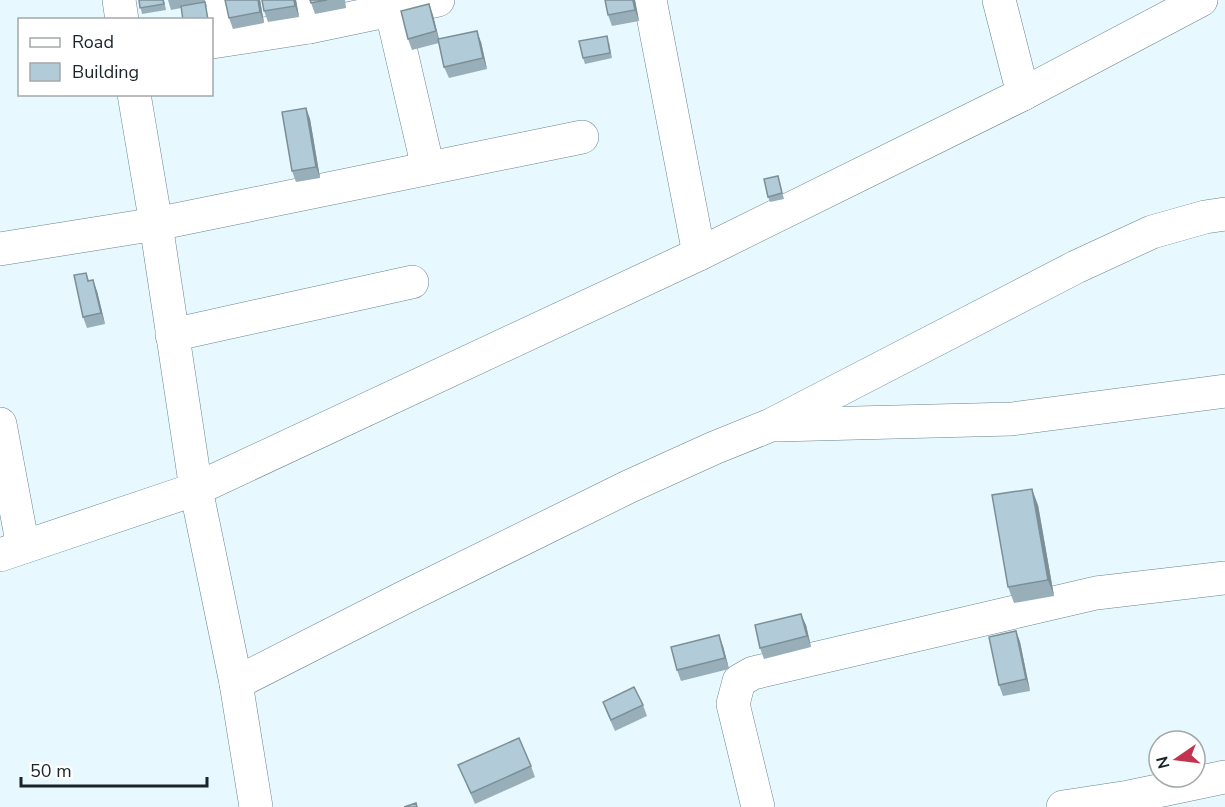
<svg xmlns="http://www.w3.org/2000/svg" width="1225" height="807" font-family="'Nunito Sans',sans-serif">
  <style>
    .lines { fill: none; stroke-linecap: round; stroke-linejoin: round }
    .minor-casing { stroke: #6a838e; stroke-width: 34 }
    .minor { stroke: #fff; stroke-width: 33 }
    .wall { fill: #98afba }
    .shaded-wall { fill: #7c8f97 }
    .building { fill: #b1ccd8; stroke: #7c8f97; stroke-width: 1.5 }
  </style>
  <rect width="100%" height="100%" fill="#e7f8ff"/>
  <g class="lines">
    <g class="minor-casing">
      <g id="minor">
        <path d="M119 0 122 20"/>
        <path d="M221 0 228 39"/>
        <path d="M304 0 309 27"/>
        <path d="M389 0 428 168"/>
        <path d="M650 0 699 254"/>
        <path d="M999 0 1023 94"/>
        <path d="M212 42 309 27 438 0"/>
        <path d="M134 94 156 224 196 489 236 683 256 807"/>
        <path d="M0 249 156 224 582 137"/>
        <path d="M172 335 412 282"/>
        <path d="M0 424 23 547"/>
        <path d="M778 425 1012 419 1225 391"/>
        <path d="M0 555 196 489 699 254 1023 94 1201 0"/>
        <path d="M236 683 405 597 628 487 714 448 771 425 1076 267 1152 232 1205 217 1225 214"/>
        <path d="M758 807 733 704 739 681 753 673 1096 593 1225 578"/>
        <path d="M1063 807 1129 797 1225 777"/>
      </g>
    </g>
    <use href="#minor" class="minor"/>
  </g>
  <g class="wall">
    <path d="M139 0H164L166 10 142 14Z"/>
    <path d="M168 0H205L207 7 181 8 171 10Z"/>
    <path d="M225 0H260L264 23 233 29 229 18Z"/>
    <path d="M262 0H296L299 17 268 22 264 11Z"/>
    <path d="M310 0H345L346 8 315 14Z"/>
    <path d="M635 0 639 21 612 26 608 15Z"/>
    <path d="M429 4 439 39 481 42 487 69 449 78 444 67 439 43 412 50 408 39Z"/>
    <path d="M609 42 612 58 585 64 583 58Z"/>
    <path d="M306 108 310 119 320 178 296 182 292 171Z"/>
    <path d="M778 176 784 199 770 202 768 197Z"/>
    <path d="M86 273 89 281 97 291 105 324 87 328 83 317Z"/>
    <path d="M1038 505 1054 596 1014 603 1008 587Z"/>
    <path d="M806 625 811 647 764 659 760 648Z"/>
    <path d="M1016 631 1020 642 1030 691 1003 696 999 685Z"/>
    <path d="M723 646 729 669 681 681 677 670Z"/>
    <path d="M603 702 643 705 647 716 615 731 607 713Z"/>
    <path d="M458 765 531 766 535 777 475 804Z"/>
  </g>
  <g class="shaded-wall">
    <path d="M258 0H260L264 23 260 12Z"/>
    <path d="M294 0H296L299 17 295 6Z"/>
    <path d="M633 0H635L639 21 635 10Z"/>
    <path d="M429 4 433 15 440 43 436 31Z"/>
    <path d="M477 31 481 42 487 69 483 58Z"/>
    <path d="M306 108 310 119 320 178 316 167Z"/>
    <path d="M93 280 97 291 105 324 101 313Z"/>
    <path d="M1032 489 1038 505 1054 596 1048 580Z"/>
    <path d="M801 614 806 625 811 647 807 636Z"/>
    <path d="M1016 631 1020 642 1030 691 1026 679Z"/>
    <path d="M719 635 723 646 729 669 725 658Z"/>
  </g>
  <g class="building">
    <path d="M139 0H163L164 4 140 8Z"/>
    <path d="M225 0H258L260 12 229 18Z"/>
    <path d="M262 0H294L295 6 264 11Z"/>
    <path d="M310 0H327L311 3Z"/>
    <path d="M605 0H633L635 10 608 15Z"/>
    <path d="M205 2 208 20H183L181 6Z"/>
    <path d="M429 4 436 31 408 39 401 11Z"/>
    <path d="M477 31 483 58 444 67 438 39Z"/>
    <path d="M607 36 610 53 583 58 579 41Z"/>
    <path d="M306 108 316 167 292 171 282 112Z"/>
    <path d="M778 176 782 193 768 197 764 179Z"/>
    <path d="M86 273 88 281 93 280 101 313 83 317 74 275Z"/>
    <path d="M1032 489 1048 580 1008 587 992 495Z"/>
    <path d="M801 614 807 636 760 648 755 625Z"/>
    <path d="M1016 631 1026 679 999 685 989 637Z"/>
    <path d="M719 635 725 658 677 670 671 647Z"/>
    <path d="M634 687 643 705 611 720 603 702Z"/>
    <path d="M519 738 531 766 471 793 458 765Z"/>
    <path d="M416 803 417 807H404Z"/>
  </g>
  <rect x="18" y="18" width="195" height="78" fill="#ffffff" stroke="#a3a8a9" stroke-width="1.5"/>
  <rect x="30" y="38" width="30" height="9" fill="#ffffff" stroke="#a3a8a9" stroke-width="1.5"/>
  <text x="72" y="48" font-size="18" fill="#1a2529">Road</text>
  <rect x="30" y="63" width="30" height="18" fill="#b1ccd8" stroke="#a3a8a9" stroke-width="1.5"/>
  <text x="72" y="78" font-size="18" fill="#1a2529">Building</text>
  <g transform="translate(1177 759) rotate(256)"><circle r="28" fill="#ffffff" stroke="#a3a8a9" stroke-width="1.5"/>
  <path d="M0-4.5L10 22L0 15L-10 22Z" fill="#c33350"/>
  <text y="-9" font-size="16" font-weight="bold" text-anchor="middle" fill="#1a2529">N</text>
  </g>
  <path d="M21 777v9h186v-9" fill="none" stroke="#1a2529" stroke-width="3"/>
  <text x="30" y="777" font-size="18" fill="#1a2529" stroke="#ffffff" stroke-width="4.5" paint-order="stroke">50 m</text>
</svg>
